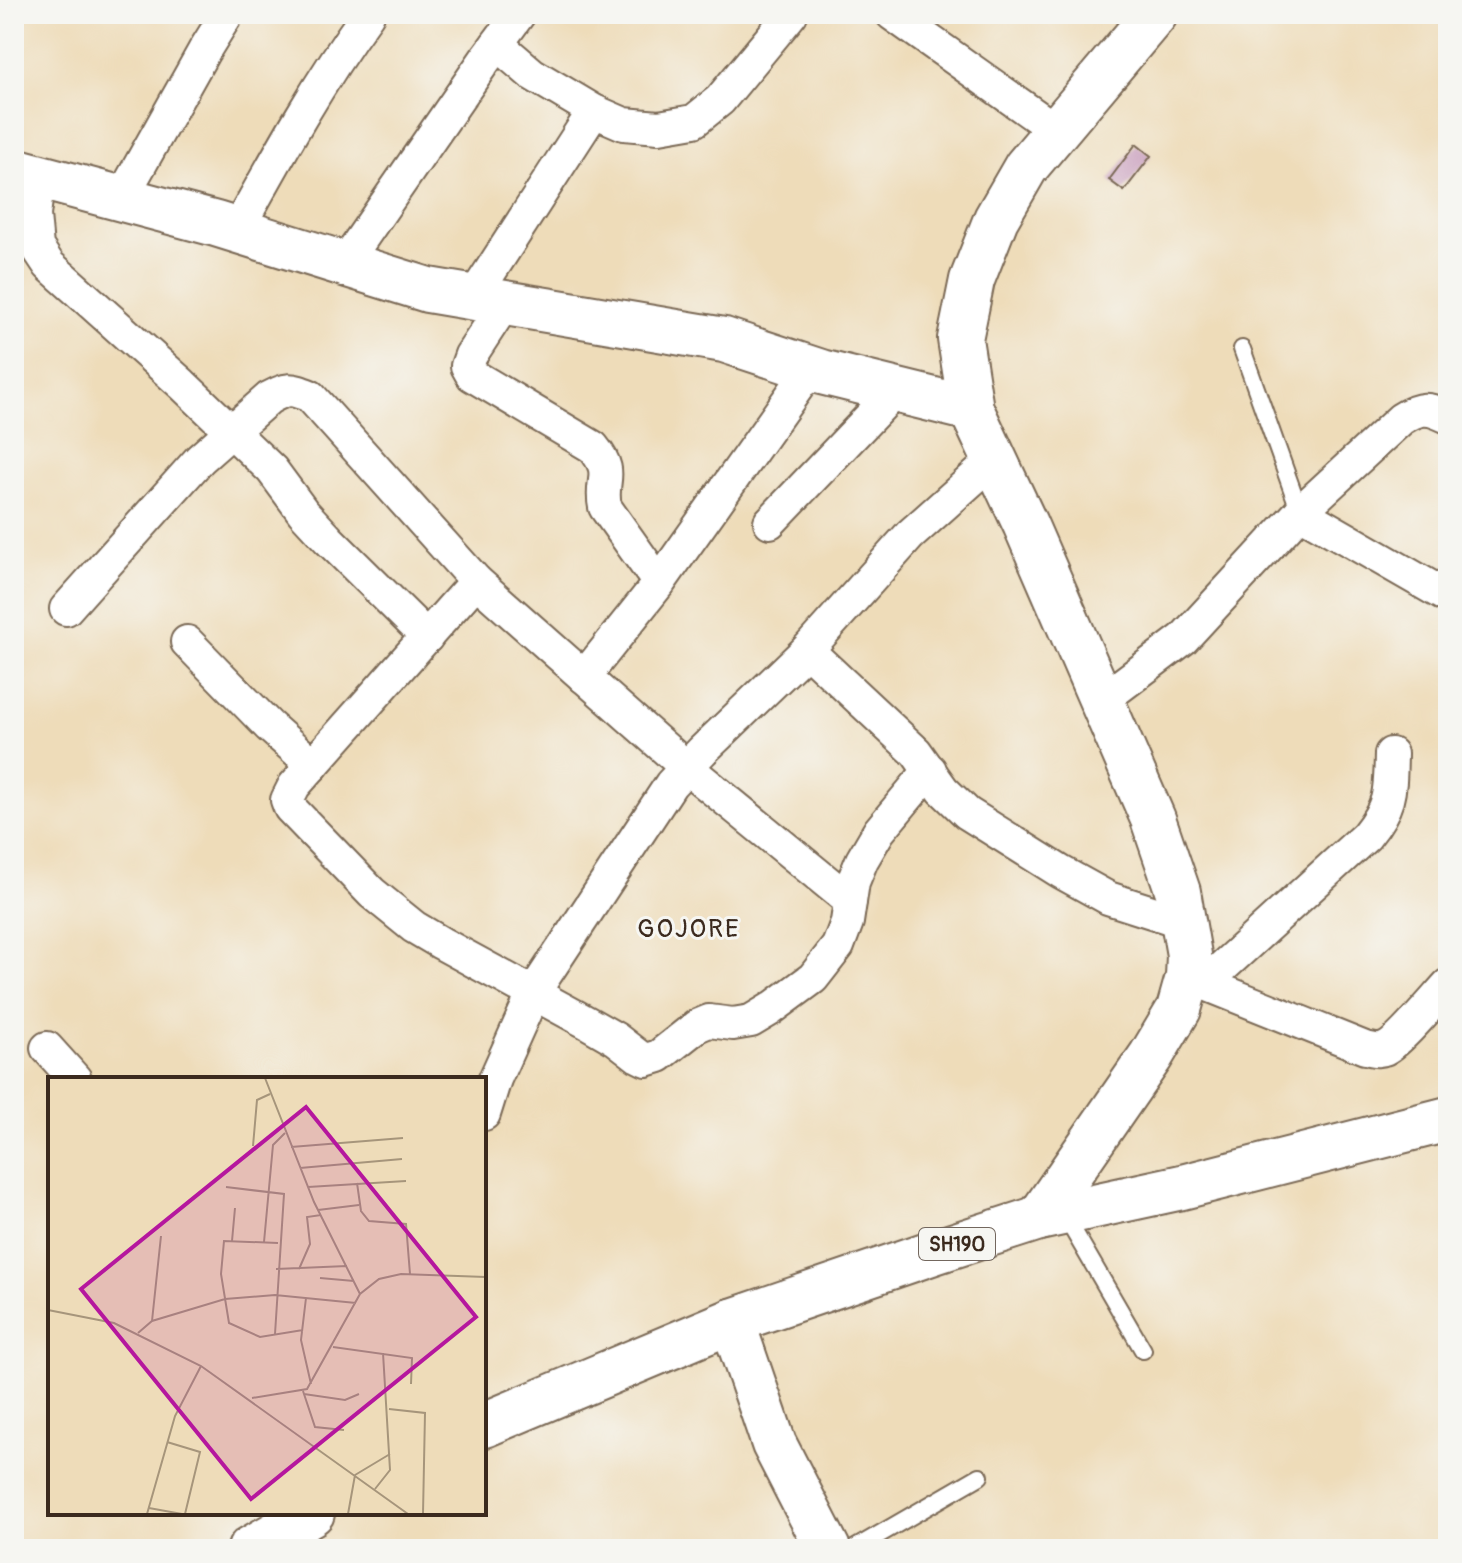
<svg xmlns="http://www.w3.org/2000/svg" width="1462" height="1563" font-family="Pangolin,sans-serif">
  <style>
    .building { fill: #c699ba }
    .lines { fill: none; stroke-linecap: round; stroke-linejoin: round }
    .lane-casing { stroke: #7a6854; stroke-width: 20 }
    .street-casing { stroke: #7a6854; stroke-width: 36 }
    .secondary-casing { stroke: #7a6854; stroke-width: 48 }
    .primary-casing { stroke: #7a6854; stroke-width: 48 }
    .lane { stroke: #fff; stroke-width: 16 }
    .street { stroke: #fff; stroke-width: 32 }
    .secondary { stroke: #fff; stroke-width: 44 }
    .primary { stroke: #fff; stroke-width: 44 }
    .labels { text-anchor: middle; stroke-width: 6; stroke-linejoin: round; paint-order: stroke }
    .shield { fill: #f6f6f2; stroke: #73675e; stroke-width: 2 }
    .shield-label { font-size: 20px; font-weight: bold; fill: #3b2a1e }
    .quarter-label { font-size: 26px; letter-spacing: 2px; fill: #3b2a1e; stroke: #f6f6f2 }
    .inset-road { fill: none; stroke: #a6957b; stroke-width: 2 }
    .view { fill: #b5179e; fill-opacity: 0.15; stroke: #b5179e; stroke-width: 4 }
    .inset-edge { fill: none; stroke: #3b2a1e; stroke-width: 4 }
  </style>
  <rect width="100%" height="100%" fill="#f6f6f2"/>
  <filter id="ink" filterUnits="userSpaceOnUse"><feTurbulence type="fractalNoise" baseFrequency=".0125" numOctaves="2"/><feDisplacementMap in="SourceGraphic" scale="16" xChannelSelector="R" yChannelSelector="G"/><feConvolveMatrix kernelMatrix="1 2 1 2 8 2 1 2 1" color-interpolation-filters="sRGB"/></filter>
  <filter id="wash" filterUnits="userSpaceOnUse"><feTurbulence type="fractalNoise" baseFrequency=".006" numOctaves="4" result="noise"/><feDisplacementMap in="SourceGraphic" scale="32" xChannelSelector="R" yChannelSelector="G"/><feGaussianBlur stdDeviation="1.8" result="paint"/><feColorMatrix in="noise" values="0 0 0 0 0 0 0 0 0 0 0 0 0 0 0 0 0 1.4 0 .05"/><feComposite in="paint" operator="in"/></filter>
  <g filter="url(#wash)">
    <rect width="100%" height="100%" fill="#eedcb9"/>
    <g id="blocks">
      <path class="building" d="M1136 144 1151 156 1124 191 1109 180Z"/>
    </g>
  </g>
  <g filter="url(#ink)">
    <use href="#blocks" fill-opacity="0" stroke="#7a6854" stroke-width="2"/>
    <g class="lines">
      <g class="lane-casing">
        <g id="lane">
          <path d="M1242 349 1300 512"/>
          <path d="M1065 1216 1143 1350"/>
          <path d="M854 1549 980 1476"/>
        </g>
      </g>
      <g class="street-casing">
        <g id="street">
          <path d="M892 14 1057 131"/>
          <path d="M497 44 532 74 594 111 624 124 659 127 694 121 720 100 791 14"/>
          <path d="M39 177 34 215 37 247 49 265 182 384 272 470 303 512 329 540 427 637"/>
          <path d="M121 199 204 51 227 14"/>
          <path d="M237 230C278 156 318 83 368 14"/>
          <path d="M344 264 485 60 519 14"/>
          <path d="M473 298 594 111"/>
          <path d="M505 303 471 355 467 366 472 375 593 447C616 475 599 479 605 507L659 583"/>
          <path d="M1300 512 1448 597"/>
          <path d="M770 522 896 390"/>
          <path d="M476 581 294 786 287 800 290 808 372 893 414 927 441 943 588 1023 616 1039 638 1056 646 1060 659 1056 697 1026 709 1021 733 1024 751 1021 771 1009 813 978 838 946 847 922 853 882 862 860 879 831 930 770"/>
          <path d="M66 609 200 459 269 398C288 388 290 388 310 396L476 581 686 767 850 901"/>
          <path d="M187 642 269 726 313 765"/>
          <path d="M807 650 916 752 943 790 967 813 1061 872 1108 898 1183 922"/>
          <path d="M584 677 659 583 811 368"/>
          <path d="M1102 700 1183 639 1300 512 1401 419C1420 407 1428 407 1448 417"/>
          <path d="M1188 977 1365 1048C1372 1049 1378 1052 1384 1049 1397 1045 1436 998 1448 985"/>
          <path d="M1204 984 1366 836C1391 805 1390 793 1391 754"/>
          <path d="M47 1048 75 1079"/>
          <path d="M484 1114 495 1079 534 992 671 784 702 751 807 650 910 535 995 459"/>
        </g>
      </g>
      <g class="secondary-casing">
        <g id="secondary">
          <path d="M14 170 216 224 428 290 724 340 821 372 971 409"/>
          <path d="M1039 1218 1151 1056 1179 1009 1188 977 1189 955 1178 892 1153 819 1025 524 971 409 960 339 972 280 996 219 1026 167 1155 14"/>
          <path d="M732 1321 774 1444 828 1549"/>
        </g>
      </g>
      <g class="primary-casing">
        <g id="primary">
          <path d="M484 1425 732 1321 937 1251 1039 1218 1182 1187 1448 1119"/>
          <path d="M250 1549 312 1513"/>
        </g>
      </g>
      <use href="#lane" class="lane"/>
      <use href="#street" class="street"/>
      <use href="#secondary" class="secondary"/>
      <use href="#primary" class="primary"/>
    </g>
  </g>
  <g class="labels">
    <rect class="shield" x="919" y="1228" width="76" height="32" rx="6"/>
    <g class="shield-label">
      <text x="957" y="1251">SH190</text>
    </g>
    <g class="quarter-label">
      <text x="689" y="937">GOJORE</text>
    </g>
  </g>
  <g transform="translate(48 1077)">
    <rect width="438" height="438" fill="#eedcb9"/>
    <path class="inset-road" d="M217 1 266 125 312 217M205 69 209 23 222 17M243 70 355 61M252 91 354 82M309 106 313 134 321 144 358 147 362 197M178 110 236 117 227 257M260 110 358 104M270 133 311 128M184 164 187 131M216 165 225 68 237 56M230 166 176 164 173 197 181 246 212 260 255 253M228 192 299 189M251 192 262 167 259 140 273 138M272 201 306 204M258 221 253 263 263 307M0 233 66 246 153 289 360 437M104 244 113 159M90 256 104 244 177 222 227 218 308 226M285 270 364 281 363 307M255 314 267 350 296 353M256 317 297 323 311 317M204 321 259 312 312 217 331 202 353 197 438 200M341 332 377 336 375 437M119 365 152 375 137 437M327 412 342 393 335 276M101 431 134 437M99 437 127 339 153 289M300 437 307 398 342 377"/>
    <path class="view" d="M258 30 428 240 203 422 33 212Z"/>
    <rect width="438" height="438" class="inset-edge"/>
  </g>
  <rect width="1462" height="1563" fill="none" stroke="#f6f6f2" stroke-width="48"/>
</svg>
